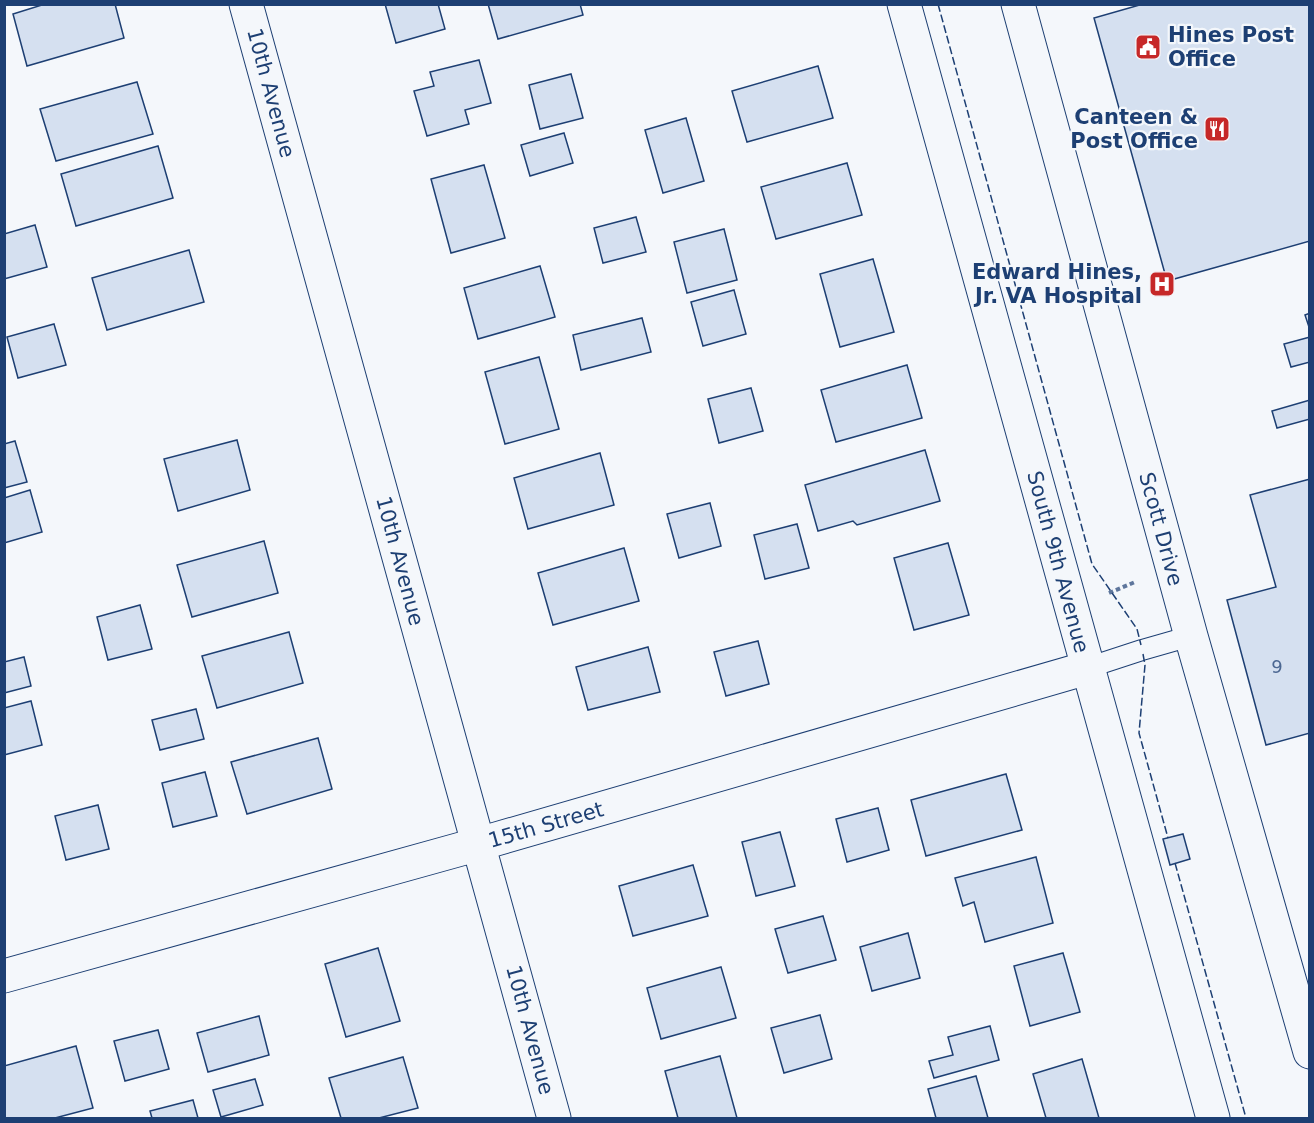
<svg xmlns="http://www.w3.org/2000/svg" width="1314" height="1123" font-family="'DejaVu Sans',sans-serif">
  <style>
    .building { fill: #d5e0f0; stroke: #1d3f73; stroke-width: 1.5 }
    .lines { fill: none; stroke-linecap: round; stroke-linejoin: round }
    .service-casing { stroke: #1d3f73; stroke-width: 22 }
    .minor-casing { stroke: #1d3f73; stroke-width: 35 }
    .path { stroke: #5e769c; stroke-width: 4; stroke-dasharray: 4.5 3; stroke-linecap: butt }
    .service { stroke: #f4f7fb; stroke-width: 20 }
    .minor { stroke: #f4f7fb; stroke-width: 33 }
    .fence { stroke: #1d3f73; stroke-width: 1.5; stroke-dasharray: 8 3; stroke-linecap: butt }
    .labels { text-anchor: middle; stroke-width: 4.5; stroke-linejoin: round; paint-order: stroke }
    .number-label { font-size: 18px; fill: #4b6792 }
    .poi-label { font-size: 21px; font-weight: bold; fill: #1d3f73; stroke: #f4f7fb; text-anchor: end }
    .street-label { font-size: 21px; fill: #1d3f73; stroke: #f4f7fb }
  </style>
  <rect width="100%" height="100%" fill="#f4f7fb"/>
  <g class="building">
    <path d="M45 4H115L124 38 27 66 13 14Z"/>
    <path d="M385 4H438L445 29 396 43Z"/>
    <path d="M488 4H580L583 15 498 39Z"/>
    <path d="M1143 4H1310V241L1167 281 1094 18Z"/>
    <path d="M479 60 491 103 465 110 469 124 427 136 414 91 434 86 430 72Z"/>
    <path d="M818 66 833 118 747 142 732 91Z"/>
    <path d="M571 74 583 118 540 129 529 85Z"/>
    <path d="M137 82 153 134 56 161 40 109Z"/>
    <path d="M686 118 704 181 663 193 645 130Z"/>
    <path d="M564 133 573 163 530 176 521 145Z"/>
    <path d="M158 146 173 198 76 226 61 174Z"/>
    <path d="M847 163 862 215 776 239 761 187Z"/>
    <path d="M484 165 505 238 451 253 431 179Z"/>
    <path d="M636 217 646 252 603 263 594 228Z"/>
    <path d="M35 225 47 267 4 279V234Z"/>
    <path d="M724 229 737 280 687 293 674 242Z"/>
    <path d="M189 250 204 302 107 330 92 278Z"/>
    <path d="M873 259 894 332 840 347 820 274Z"/>
    <path d="M540 266 555 317 478 339 464 288Z"/>
    <path d="M734 290 746 334 703 346 691 302Z"/>
    <path d="M1310 313V330L1305 315Z"/>
    <path d="M642 318 651 352 581 370 573 335Z"/>
    <path d="M54 324 66 365 18 378 7 337Z"/>
    <path d="M1310 337V362L1291 367 1284 344Z"/>
    <path d="M539 357 559 429 505 444 485 372Z"/>
    <path d="M907 365 922 418 836 442 821 390Z"/>
    <path d="M751 388 763 431 719 443 708 399Z"/>
    <path d="M1310 400V419L1277 428 1272 411Z"/>
    <path d="M237 440 250 490 178 511 164 459Z"/>
    <path d="M15 441 27 482 4 488V444Z"/>
    <path d="M925 450 940 501 857 525 853 521 818 531 805 485Z"/>
    <path d="M600 453 614 505 528 529 514 478Z"/>
    <path d="M1310 479V733L1266 745 1227 600 1276 587 1250 495Z"/>
    <path d="M30 490 42 532 4 543V498Z"/>
    <path d="M710 503 721 546 679 558 667 514Z"/>
    <path d="M797 524 809 568 765 579 754 535Z"/>
    <path d="M264 541 278 593 192 617 177 565Z"/>
    <path d="M948 543 969 615 914 630 894 558Z"/>
    <path d="M624 548 639 601 553 625 538 573Z"/>
    <path d="M140 605 152 649 108 660 97 617Z"/>
    <path d="M289 632 303 683 217 708 202 656Z"/>
    <path d="M758 641 769 684 726 696 714 652Z"/>
    <path d="M648 647 660 692 588 710 576 667Z"/>
    <path d="M24 657 31 686 4 693V662Z"/>
    <path d="M31 701 42 745 4 755V708Z"/>
    <path d="M196 709 204 739 160 750 152 720Z"/>
    <path d="M318 738 332 789 247 814 231 762Z"/>
    <path d="M205 772 217 816 173 827 162 783Z"/>
    <path d="M1006 774 1022 830 926 856 911 800Z"/>
    <path d="M98 805 109 849 66 860 55 816Z"/>
    <path d="M878 808 889 850 847 862 836 819Z"/>
    <path d="M780 832 795 886 756 896 742 842Z"/>
    <path d="M1183 834 1190 859 1170 865 1163 839Z"/>
    <path d="M1036 857 1053 923 985 942 974 902 963 906 955 878Z"/>
    <path d="M693 865 708 916 633 936 619 886Z"/>
    <path d="M823 916 836 960 788 973 775 929Z"/>
    <path d="M908 933 920 978 872 991 860 947Z"/>
    <path d="M378 948 400 1021 346 1037 325 964Z"/>
    <path d="M1063 953 1080 1012 1030 1026 1014 966Z"/>
    <path d="M721 967 736 1018 661 1039 647 988Z"/>
    <path d="M820 1015 832 1059 784 1073 771 1028Z"/>
    <path d="M259 1016 269 1055 208 1072 197 1033Z"/>
    <path d="M990 1026 999 1060 934 1078 929 1061 953 1055 948 1037Z"/>
    <path d="M158 1030 169 1069 125 1081 114 1041Z"/>
    <path d="M76 1046 93 1108 55 1118H4V1066Z"/>
    <path d="M720 1056 737 1118H678L665 1071Z"/>
    <path d="M403 1057 418 1108 379 1118H341L329 1078Z"/>
    <path d="M1082 1059 1099 1118H1046L1033 1074Z"/>
    <path d="M976 1076 988 1118H936L928 1089Z"/>
    <path d="M255 1079 263 1105 221 1117 213 1090Z"/>
    <path d="M193 1100 198 1118H152L150 1111Z"/>
  </g>
  <g class="lines">
    <g class="service-casing">
      <path id="service" d="M1087 668 1142 650 1191 636"/>
    </g>
    <g class="minor-casing">
      <g id="minor">
        <path d="M246 4 554 1118"/>
        <path d="M904 4 1213 1118"/>
        <path d="M1018 4 1191 636 1310 1052"/>
        <path d="M4 976 479 844 1087 668"/>
      </g>
    </g>
    <path class="path" d="M1109 593 1135 582"/>
    <use href="#service" class="service"/>
    <use href="#minor" class="minor"/>
    <g class="fence">
      <path d="M938 4 1092 564 1137 629 1141 645"/>
      <path d="M1143 654 1145 665 1139 733 1168 838"/>
      <path d="M1175 863 1246 1118"/>
    </g>
  </g>
  <defs>
    <g id="civic-square" transform="scale(1.35)"><rect x="-9" y="-9" width="18" height="18" rx="4" fill="#c62828" stroke="#f4f7fb"/><path d="M-.6-6.5H3V-4.5H.6V-3L4-1V1h2V6H-6V1h2V-1L-.6-3ZM-1.2 2.5V6h2.4V2.5Z" fill="#fff"/></g>
    <g id="restaurant-square" transform="scale(1.35)"><rect x="-9" y="-9" width="18" height="18" rx="4" fill="#c62828" stroke="#f4f7fb"/><path d="M-5-6h1v4h1v-4h1v4h1v-4h1v5L-1.5 .5V6h-2V.5L-5-1ZM5-6V6H3V1.5H1.5Q1.5-4 5-6Z" fill="#fff"/></g>
    <g id="hospital-square" transform="scale(1.35)"><rect x="-9" y="-9" width="18" height="18" rx="4" fill="#c62828" stroke="#f4f7fb"/><path d="M-5-5h3v3.5h4V-5h3V5h-3V1.5h-4V5h-3Z" fill="#fff"/></g>
  </defs>
  <g fill-rule="evenodd">
    <use href="#civic-square" x="1148" y="47"/>
    <use href="#restaurant-square" x="1217" y="129"/>
    <use href="#hospital-square" x="1162" y="284"/>
  </g>
  <g class="labels">
    <g class="number-label">
      <text x="1277" y="673">9</text>
    </g>
    <g class="poi-label">
      <text x="1168" y="42" text-anchor="start">Hines Post<tspan x="1168" dy="24">Office</tspan></text>
      <text x="1198" y="124">Canteen &amp;<tspan x="1198" dy="24">Post Office</tspan></text>
      <text x="1142" y="279">Edward Hines,<tspan x="1142" dy="24">Jr. VA Hospital</tspan></text>
    </g>
    <g class="street-label">
      <text transform="translate(271 93) rotate(75)" y="7">10th Avenue</text>
      <text transform="translate(1161 529) rotate(75)" y="7">Scott Drive</text>
      <text transform="translate(400 561) rotate(75)" y="7">10th Avenue</text>
      <text transform="translate(1058 562) rotate(75)" y="7">South 9th Avenue</text>
      <text transform="translate(546 825) rotate(-16)" y="7">15th Street</text>
      <text transform="translate(530 1030) rotate(75)" y="7">10th Avenue</text>
    </g>
  </g>
  <rect width="1314" height="1123" fill="none" stroke="#1d3f73" stroke-width="12"/>
</svg>
